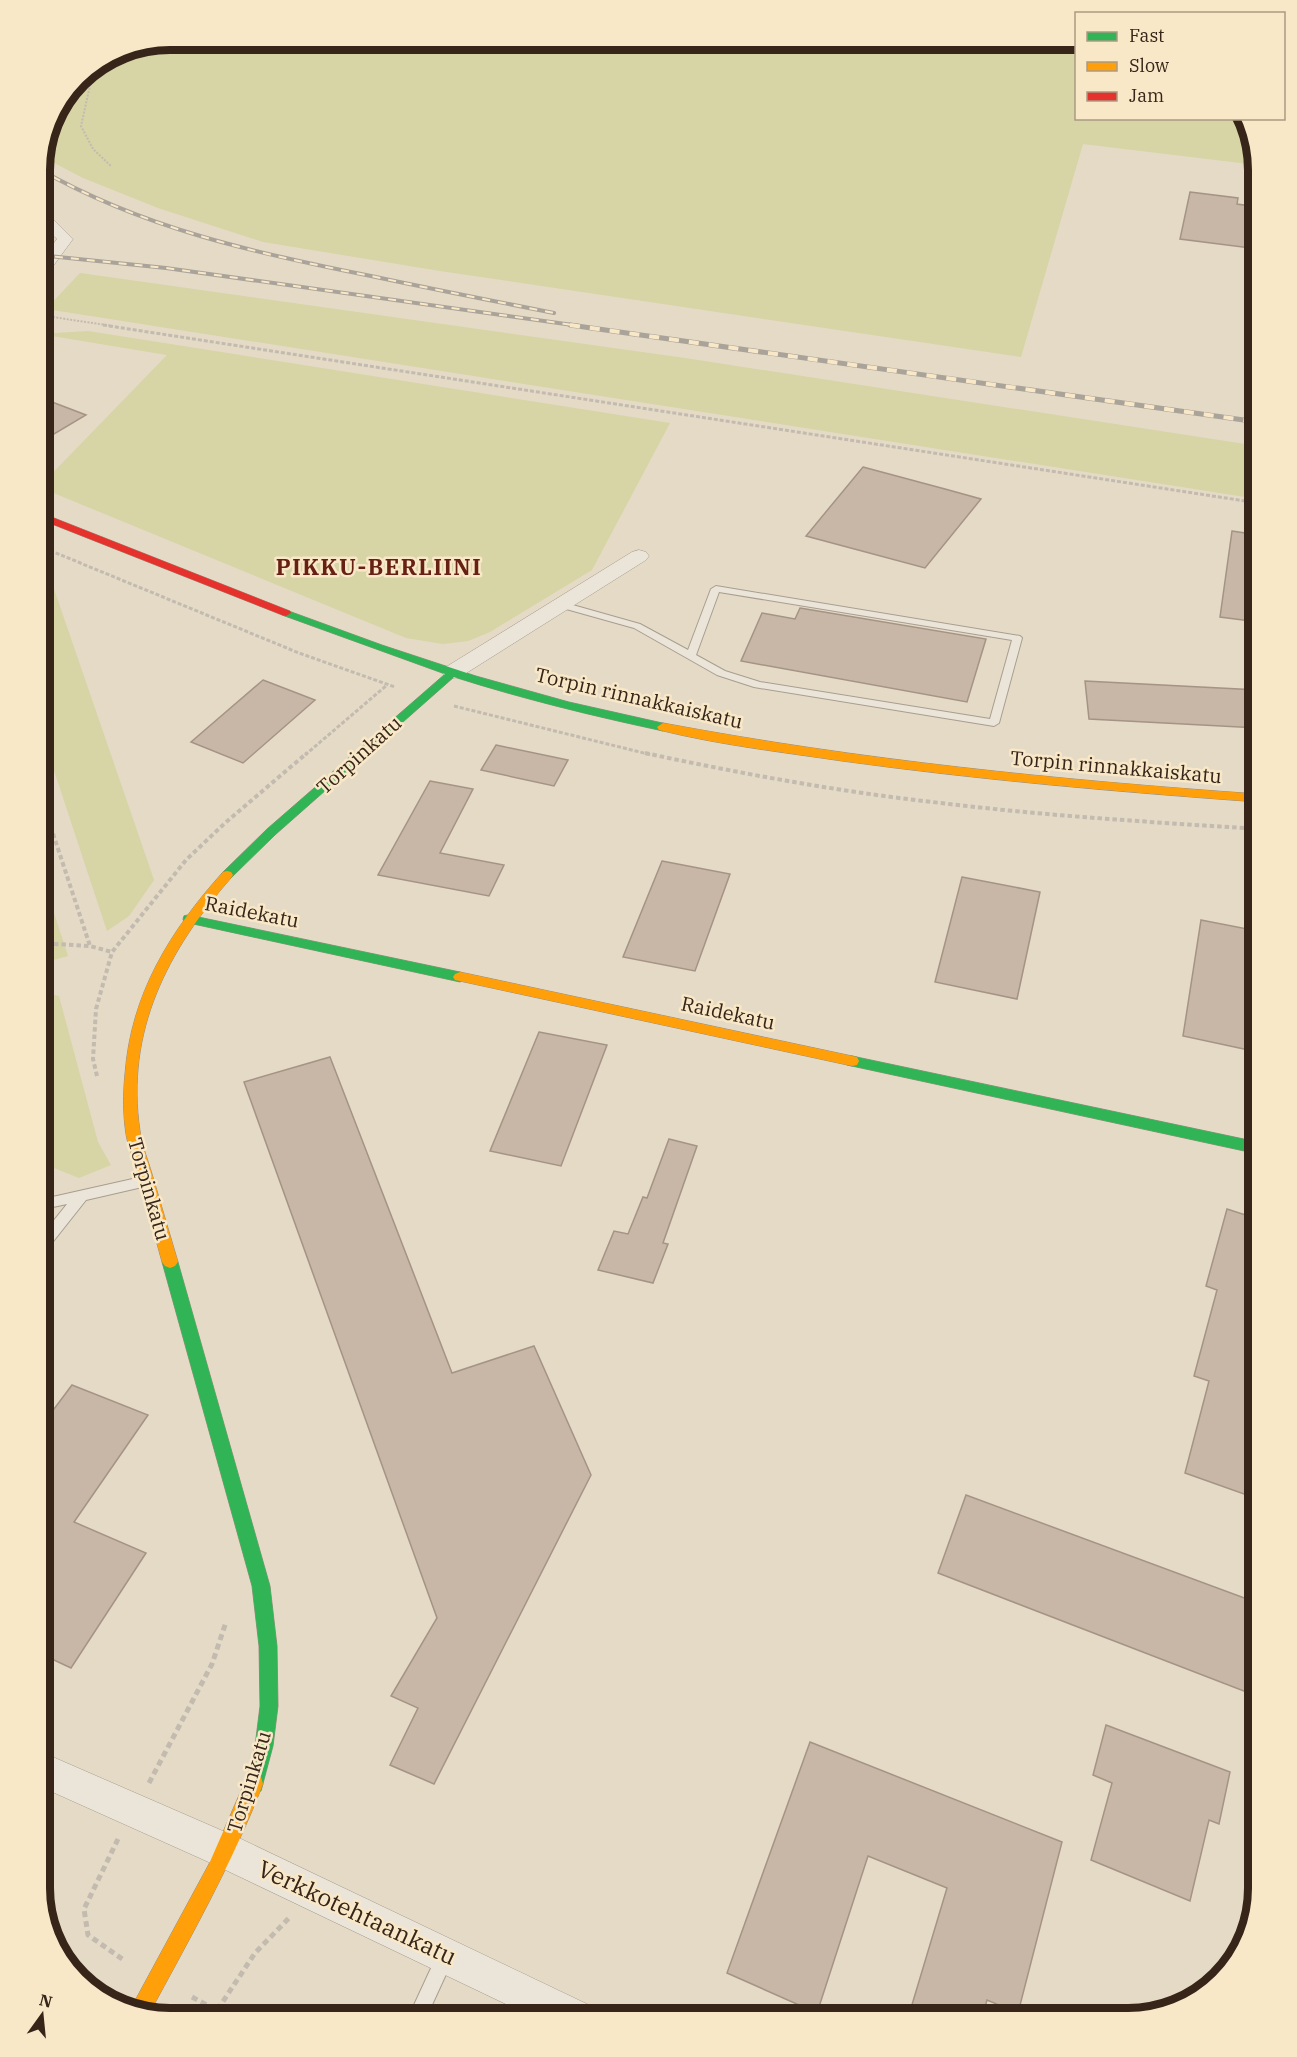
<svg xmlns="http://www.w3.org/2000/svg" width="1297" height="2057" font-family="'IBM Plex Serif',serif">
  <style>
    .green { fill: #d7d4a5 }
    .building { fill: #c8b6a6; stroke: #a49485; stroke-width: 1.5 }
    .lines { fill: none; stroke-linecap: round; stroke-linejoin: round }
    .lane-casing { stroke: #a89e90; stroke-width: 2 }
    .street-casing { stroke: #a89e90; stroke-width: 1 }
    .fast-casing { stroke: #988e7f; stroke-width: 1 }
    .slow-casing { stroke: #988e7f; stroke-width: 1 }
    .jam-casing { stroke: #988e7f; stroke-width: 1 }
    .path-far3 { stroke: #c3bbb0; stroke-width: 2; stroke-dasharray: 2 1.5; stroke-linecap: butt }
    .path-far2 { stroke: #c3bbb0; stroke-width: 3; stroke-dasharray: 4 2; stroke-linecap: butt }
    .path-far1 { stroke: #c3bbb0; stroke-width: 4; stroke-dasharray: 4.5 3; stroke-linecap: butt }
    .path { stroke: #c3bbb0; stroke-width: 5; stroke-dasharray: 6 4; stroke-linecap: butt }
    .lane { fill: #ebe4d8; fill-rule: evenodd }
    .street { fill: #ebe4d8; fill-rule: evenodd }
    .fast { fill: #30b455; fill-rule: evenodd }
    .slow { fill: #ff9f0a; fill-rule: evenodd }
    .jam { fill: #e5322d; fill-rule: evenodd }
    .rail-far1-casing { stroke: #aaa399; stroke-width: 4 }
    .rail-casing { stroke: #aaa399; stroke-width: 5 }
    .rail-far1 { stroke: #f9e8c8; stroke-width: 2; stroke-dasharray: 8; stroke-linecap: butt }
    .rail { stroke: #f9e8c8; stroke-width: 4; stroke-dasharray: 10; stroke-linecap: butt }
    .labels { text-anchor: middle; stroke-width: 5; stroke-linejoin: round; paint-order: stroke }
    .street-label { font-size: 20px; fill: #362518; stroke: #f9e8c8 }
    .far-district-label { font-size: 22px; font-weight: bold; letter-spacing: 1.5px; fill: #662014; stroke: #f9e8c8 }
    .near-street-label { font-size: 24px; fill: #362518; stroke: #f9e8c8 }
    .rim { fill: none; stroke: #362518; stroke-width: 8 }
  </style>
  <rect width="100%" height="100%" fill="#e5dac5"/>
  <g class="green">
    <path d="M169 39H1076V118L1246 119 1257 165 1083 144 1021 357 440 271 263 242 158 208 83 178 41 156 52 112 77 77 120 49Z"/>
    <path d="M80 273 685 358 1258 446V499L46 309Z"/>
    <path d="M88 331 670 423 592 570 490 632 468 641 443 644 406 638 39 487 167 355 40 334Z"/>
    <path d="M39 559 44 560 154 880 129 916 107 931 39 725Z"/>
    <path d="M39 867 68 956 39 964Z"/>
    <path d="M39 991 59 996 98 1142 111 1165 79 1178 39 1162Z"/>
  </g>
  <g class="building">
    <path d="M1190 192 1238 198 1237 204 1258 207V249L1180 239Z"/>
    <path d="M39 397 86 415 39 443Z"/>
    <path d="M863 467 945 489 981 499 925 568 806 536Z"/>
    <path d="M1232 531 1258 535V622L1220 617Z"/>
    <path d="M800 608 986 639 967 702 741 661 762 613 795 619Z"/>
    <path d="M263 680 315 700 243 763 191 742Z"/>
    <path d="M1085 681 1258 690V728L1089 719Z"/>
    <path d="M496 745 568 760 554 786 481 770Z"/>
    <path d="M430 781 473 789 440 853 504 865 489 896 378 875Z"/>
    <path d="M662 861 730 874 695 971 623 957Z"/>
    <path d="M962 877 1040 892 1017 999 935 982Z"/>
    <path d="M1201 920 1258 931V1052L1183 1036Z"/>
    <path d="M539 1032 607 1045 561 1166 490 1151Z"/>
    <path d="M330 1057 452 1373 534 1346 591 1475 434 1784 390 1765 418 1708 391 1696 437 1618 244 1082Z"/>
    <path d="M669 1139 697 1146 663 1243 668 1244 653 1283 598 1270 614 1231 628 1234 643 1197 647 1198Z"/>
    <path d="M1227 1209 1258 1219V1499L1185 1473 1209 1381 1194 1376 1217 1290 1206 1286Z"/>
    <path d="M72 1385 148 1415 74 1522 146 1553 71 1668 39 1653V1429Z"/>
    <path d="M966 1495 1258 1603V1652L1249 1693 938 1573Z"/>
    <path d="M1106 1725 1230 1772 1219 1824 1209 1820 1190 1901 1091 1860 1112 1783 1093 1775Z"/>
    <path d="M810 1742 1062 1842 1018 2013 987 2000 982 2018H908L947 1888 868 1856 817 2013 727 1973Z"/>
  </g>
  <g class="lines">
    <g class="lane-casing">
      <g id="lane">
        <path d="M716 586 1020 636 1022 638 999 723 994 726 754 687 717 675 634 628 559 607 557 605 562 602 640 624 688 650 711 589ZM719 592 1012 640 990 719 760 682 725 671 696 655Z"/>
        <path d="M146 1176 151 1177 152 1181 151 1185 86 1200 44 1253 39 1254V1239L67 1204 39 1210V1200Z"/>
        <path d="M444 1950 450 1953 453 1959 426 2018H408L438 1953Z"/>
      </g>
    </g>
    <g class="street-casing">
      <g id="street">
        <path d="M39 208 44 210 73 239 45 277 39 279V263L57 239 39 222Z"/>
        <path d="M639 550 646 552 649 556 646 560 460 677 453 678 446 677 442 672 446 667 632 552Z"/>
        <path d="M39 1751 239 1838 589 2005 595 2018H535L213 1864 39 1786Z"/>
      </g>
    </g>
    <g class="fast-casing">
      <g id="fast">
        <path d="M286 610 382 645 476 676 569 702 667 724 669 727 663 731C593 716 523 699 454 677L275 835 231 878H223L221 875 223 872 267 829 445 674 282 615 281 613Z"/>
        <path d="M189 915 460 972 467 977 460 982 184 922 183 919 184 916Z"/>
        <path d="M852 1056 1258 1142V1154L847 1065 845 1061 847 1057Z"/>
        <path d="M170 1256 175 1258 178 1262 270 1586 277 1646 278 1706 273 1746 261 1791 254 1793 247 1791 245 1784 255 1746 260 1706 259 1646 252 1586 162 1262 165 1258Z"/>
      </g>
    </g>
    <g class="slow-casing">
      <g id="slow">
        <path d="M663 723C860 760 1058 780 1258 794V802C1119 792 980 780 842 761 781 752 719 745 659 730L657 727Z"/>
        <path d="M227 871 231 872 233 875 231 878C168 950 125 1031 140 1131 142 1146 148 1160 152 1174 161 1203 169 1233 178 1262L175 1266 170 1268 165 1266 162 1262C154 1233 146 1203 138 1174 134 1160 128 1147 126 1134 123 1115 123 1094 125 1074 131 994 170 931 223 872Z"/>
        <path d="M460 972 852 1056 857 1057 859 1061 857 1065 852 1066 455 980 453 977 455 974Z"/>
        <path d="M254 1775 261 1777 263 1784C232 1864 190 1938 149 2014L131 2008 209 1864 247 1777Z"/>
      </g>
    </g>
    <g class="jam-casing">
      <path id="jam" d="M39 512 290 611 291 613 286 616 282 615 39 519Z"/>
    </g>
    <g class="path-far3">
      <path d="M84 73 91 81 81 126 93 149 111 166"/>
      <path d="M39 315 113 326"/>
    </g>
    <g class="path-far2">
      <path d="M103 325 1258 503"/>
      <path d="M39 546 299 653 395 687"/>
      <path d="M454 706 652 755"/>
      <path d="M305 755 387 685"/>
    </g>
    <g class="path-far1">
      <path d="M645 753C743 774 841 792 941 803 1046 816 1152 822 1258 829"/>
      <path d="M39 791 90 946"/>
      <path d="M39 943 90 946 112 952"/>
      <path d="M97 1076 93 1059 96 1009 112 952 186 860 225 823 307 753"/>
    </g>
    <g class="path">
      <path d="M149 1783 212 1664 226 1622"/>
      <path d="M118 1839 84 1909 88 1935 125 1961"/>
      <path d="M192 1997 216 2010"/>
      <path d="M212 2018 255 1953 290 1917"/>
    </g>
    <use href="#lane" class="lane"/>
    <use href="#street" class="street"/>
    <use href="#fast" class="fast"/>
    <use href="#slow" class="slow"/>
    <use href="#jam" class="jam"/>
    <g class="rail-far1-casing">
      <g id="rail-far1">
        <path d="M39 169C142 228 255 253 371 276 432 289 493 301 554 313"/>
        <path d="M39 255 166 268 580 326"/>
      </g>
    </g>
    <g class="rail-casing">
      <path id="rail" d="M570 325 1258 422"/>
    </g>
    <use href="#rail-far1" class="rail-far1"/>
    <use href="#rail" class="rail"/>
  </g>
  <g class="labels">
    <g class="street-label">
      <text transform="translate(639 698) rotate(13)" y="7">Torpin rinnakkaiskatu</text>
      <text transform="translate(359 755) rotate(-42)" y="7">Torpinkatu</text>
      <text transform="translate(1116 767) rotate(5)" y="7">Torpin rinnakkaiskatu</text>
      <text transform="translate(252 912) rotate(11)" y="7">Raidekatu</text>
      <text transform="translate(728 1013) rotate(12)" y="7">Raidekatu</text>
      <text transform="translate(149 1189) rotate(74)" y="7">Torpinkatu</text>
      <text transform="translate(249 1782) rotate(-73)" y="7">Torpinkatu</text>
    </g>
    <g class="far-district-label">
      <text x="379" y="575">PIKKU-BERLIINI</text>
    </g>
    <g class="near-street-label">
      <text transform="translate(357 1913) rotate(25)" y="8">Verkkotehtaankatu</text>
    </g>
  </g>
  <path d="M0 0H1297V2057H0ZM170 50H1128A120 120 0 0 1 1248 170V1888A120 120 0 0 1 1128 2008H170A120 120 0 0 1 50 1888V170A120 120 0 0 1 170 50Z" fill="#f9e8c8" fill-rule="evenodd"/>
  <path class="rim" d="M170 50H1128A120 120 0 0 1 1248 170V1888A120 120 0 0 1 1128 2008H170A120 120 0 0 1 50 1888V170A120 120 0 0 1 170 50Z"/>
  <rect x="1075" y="12" width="210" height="108" fill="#f9e8c8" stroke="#ab9a82" stroke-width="1.5"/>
  <rect x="1087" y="32" width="30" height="9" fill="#30b455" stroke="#ab9a82" stroke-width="1.5"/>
  <text x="1129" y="42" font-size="18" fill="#362518">Fast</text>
  <rect x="1087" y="62" width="30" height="9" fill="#ff9f0a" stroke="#ab9a82" stroke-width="1.5"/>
  <text x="1129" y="72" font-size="18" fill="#362518">Slow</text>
  <rect x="1087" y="92" width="30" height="9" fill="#e5322d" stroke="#ab9a82" stroke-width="1.5"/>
  <text x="1129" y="102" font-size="18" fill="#362518">Jam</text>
  <g transform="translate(42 2015) rotate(15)" stroke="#f9e8c8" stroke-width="4.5" paint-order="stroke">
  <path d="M0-4.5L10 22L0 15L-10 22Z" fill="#362518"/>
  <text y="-9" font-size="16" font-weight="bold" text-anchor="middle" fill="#362518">N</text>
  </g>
</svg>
